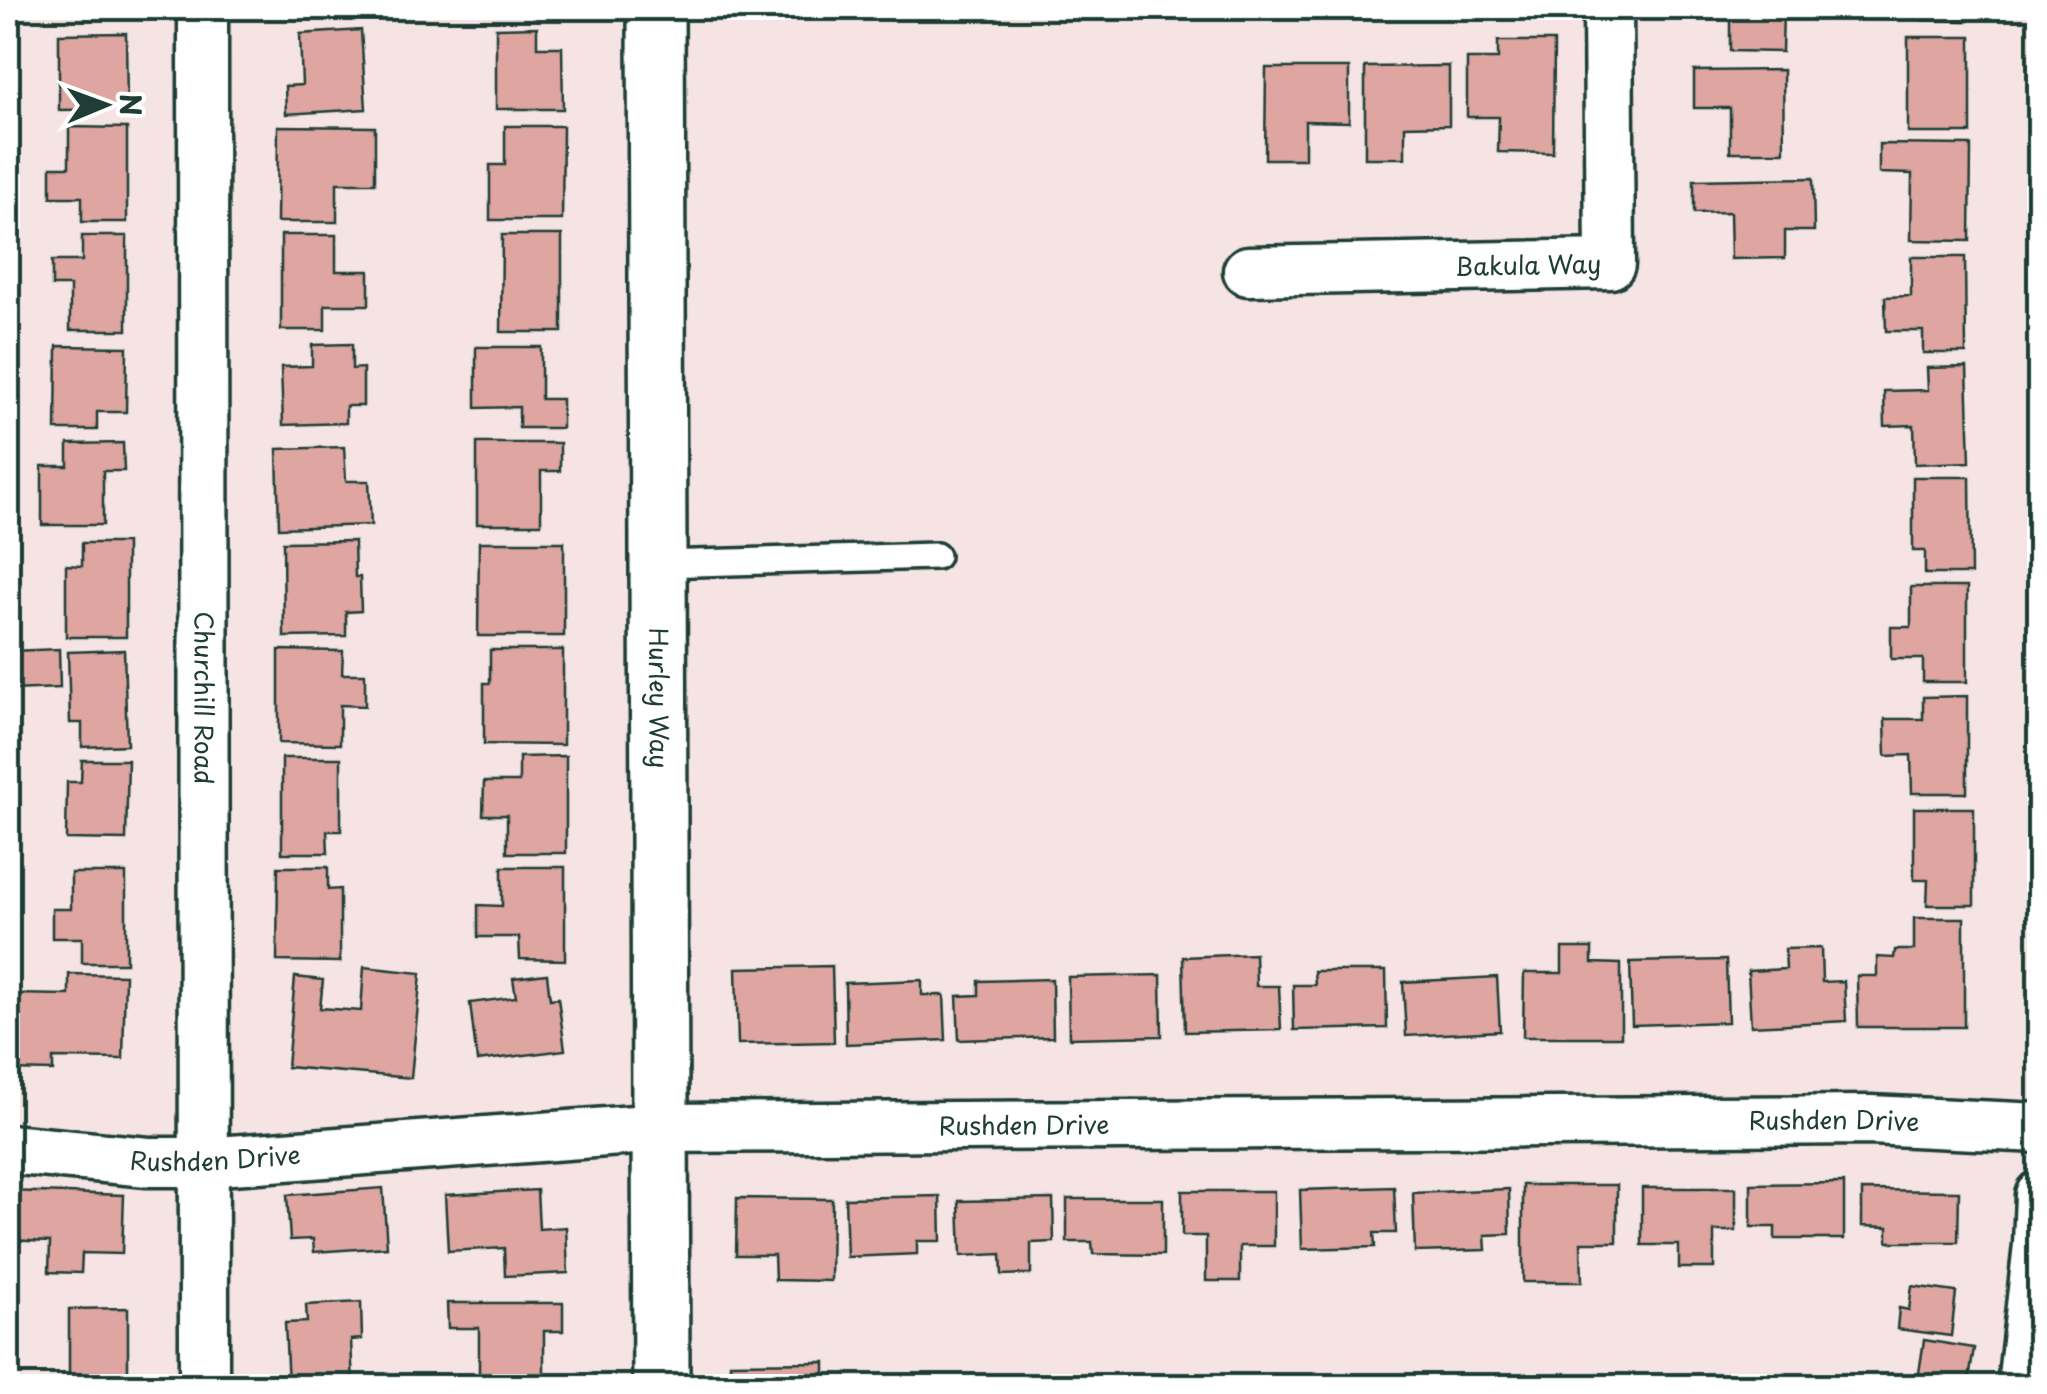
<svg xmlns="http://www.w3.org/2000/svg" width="2047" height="1394" font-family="'Playpen Sans',sans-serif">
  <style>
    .building { fill: #dfa5a1; stroke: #1f3d34; stroke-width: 2.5 }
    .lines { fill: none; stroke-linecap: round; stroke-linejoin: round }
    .service-casing { stroke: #1f3d34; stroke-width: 32 }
    .minor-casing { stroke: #1f3d34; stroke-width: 55 }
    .tertiary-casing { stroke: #1f3d34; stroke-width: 62 }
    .service { stroke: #fff; stroke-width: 25 }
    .minor { stroke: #fff; stroke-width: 48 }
    .tertiary { stroke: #fff; stroke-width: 55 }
    .labels { text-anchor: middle; stroke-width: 8; stroke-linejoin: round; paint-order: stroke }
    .street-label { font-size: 25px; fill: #1f3d34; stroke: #fff }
  </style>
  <rect width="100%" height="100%" fill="#f5e4e3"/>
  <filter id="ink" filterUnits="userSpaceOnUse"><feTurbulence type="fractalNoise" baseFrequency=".01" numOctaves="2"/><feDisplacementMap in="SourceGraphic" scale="20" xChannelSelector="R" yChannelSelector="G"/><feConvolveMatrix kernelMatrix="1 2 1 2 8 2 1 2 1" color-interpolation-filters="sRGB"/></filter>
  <g filter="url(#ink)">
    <g class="building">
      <rect x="57" y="8" width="68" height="2"/>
      <path d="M292 8H364V11L292 10Z"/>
      <rect x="496" y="8" width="66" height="6"/>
      <path d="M1730 8H1809V9H1783L1782 52 1730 51Z"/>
      <path d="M1922 8H1969L1968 21 1922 20Z"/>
      <path d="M537 27V47H562L563 109H496V28Z"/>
      <path d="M361 30 366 109 286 114 285 86 302 85 300 34Z"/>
      <path d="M126 33 127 109 59 110V34Z"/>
      <rect x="1908" y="37" width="63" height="96"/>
      <path d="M1498 41H1554L1553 153 1498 152 1499 117H1467V59H1498Z"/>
      <path d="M1449 66V125L1405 126V158H1365V67Z"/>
      <path d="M1266 68H1349V122L1305 121V159H1265Z"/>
      <path d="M1783 70 1784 152H1730V108H1694V71Z"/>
      <path d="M278 126 375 127V183H337V222H277Z"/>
      <path d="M505 126H563L562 220H490V165H505Z"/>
      <path d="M69 127 127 128V222H82V197H51V167H69Z"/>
      <path d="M1879 144 1971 145 1970 241 1911 240 1912 174 1879 173Z"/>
      <path d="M1813 178 1814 231H1785V258L1731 259 1730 212 1694 213V180Z"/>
      <path d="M281 235H336V271H369V305H325V330H281Z"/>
      <path d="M502 235H562V332H501Z"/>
      <path d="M82 236H127V330H70V286H52V261H82Z"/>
      <path d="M1911 257H1965L1966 353H1923V331H1886L1885 297 1911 296Z"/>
      <path d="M352 344V369L363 368V406H346V423L283 425 281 367 312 366V345Z"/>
      <path d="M57 346 127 347 126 412H97V430H56Z"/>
      <path d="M476 347H541V399H562V428H519V407L476 408Z"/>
      <path d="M1967 367 1970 462 1915 464 1914 425 1885 426 1884 391 1928 390 1927 368Z"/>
      <path d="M123 443 124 471H103V525H42V466H68V444Z"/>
      <path d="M477 443H560V471H541V524H477Z"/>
      <path d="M344 447 346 481H369L371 525 279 528 277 449Z"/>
      <path d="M1913 477H1970L1971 574H1925V551H1913Z"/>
      <path d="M354 541 355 577H360L361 611 346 612V636L284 637 283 542Z"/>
      <path d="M479 542H564V636H478Z"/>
      <path d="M82 543H126V637H66V565L82 566Z"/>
      <path d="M1911 587H1967V682H1923V659H1891V627H1911Z"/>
      <path d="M59 649 60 688 12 690 11 651Z"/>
      <path d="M124 650 127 745 82 747V723H70L68 652Z"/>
      <path d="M279 650 343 651 342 674H365V706L340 705V744L279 743Z"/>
      <path d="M490 650H563V745L484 744V683H490Z"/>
      <path d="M1967 696V793H1912L1911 755 1886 756 1885 719H1923V697Z"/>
      <path d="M566 756V853H507V815H483L484 782H519V757Z"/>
      <path d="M282 758H341V831H327L328 853H282Z"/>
      <path d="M82 760H128L126 840 66 839 67 782H81Z"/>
      <path d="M1914 808H1974V905H1927L1928 880H1914Z"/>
      <path d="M278 867H328V890L340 889V962L277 961Z"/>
      <path d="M502 867H565V960L520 959 519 937H478V905L502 906Z"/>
      <path d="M71 873H126V963H82V938H52V909H71Z"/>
      <path d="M1914 918H1964V1027H1858L1857 976H1877V957L1894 958 1895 950H1914Z"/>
      <path d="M1562 948H1592V963L1621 964V1037H1523L1524 973H1562Z"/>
      <path d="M1821 948 1822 982 1844 981 1846 1021 1751 1026 1748 971 1786 969 1785 949Z"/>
      <path d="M1255 954 1256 986H1279L1281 1030 1185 1032 1183 957Z"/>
      <path d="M1726 960 1728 1022 1632 1025 1630 962Z"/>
      <path d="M832 966 834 1042 738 1044 736 968Z"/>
      <path d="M364 967 421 973 411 1078 287 1067 295 977 323 980 320 1008 361 1011Z"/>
      <path d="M1314 971H1386L1387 1028 1294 1030 1293 985H1315Z"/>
      <path d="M69 974 125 975 123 1059 53 1058V1071L8 1070V994L69 995Z"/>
      <path d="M547 974 550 999 558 998 565 1050 477 1061 470 1003 516 997 513 978Z"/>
      <path d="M1161 975 1162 1036 1069 1038 1068 977Z"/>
      <path d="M1497 977 1500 1031 1406 1036 1403 982Z"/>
      <path d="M1052 979 1053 1037 959 1040 957 996 979 995V981Z"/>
      <path d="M922 980V995H944L946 1040 846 1044 845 983Z"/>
      <path d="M1844 1183V1239H1775V1227H1751V1184Z"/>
      <path d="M1523 1185H1617V1242H1581L1582 1282H1523Z"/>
      <path d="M1394 1187 1396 1233H1374L1375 1247 1302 1249 1300 1190Z"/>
      <path d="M383 1188 387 1247 314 1252 313 1239 290 1240 287 1195Z"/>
      <path d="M1642 1188H1736V1231H1714V1268H1679V1245H1642Z"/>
      <path d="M1509 1189 1510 1234 1485 1235 1486 1250 1415 1252 1413 1193Z"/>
      <path d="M537 1190 539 1229 566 1227 568 1273 505 1276 504 1248 448 1251 445 1195Z"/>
      <path d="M1862 1190 1959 1191 1958 1242H1888V1227L1862 1226Z"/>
      <path d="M8 1191 124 1195 122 1254 82 1253 81 1273 49 1272 50 1242 8 1240Z"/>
      <path d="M1182 1191H1274V1246H1240V1281H1206V1236H1182Z"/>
      <path d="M940 1196 941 1241H917V1254L847 1257 845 1198Z"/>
      <path d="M737 1198 832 1199 831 1281 775 1280 774 1255H736Z"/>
      <path d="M1053 1199 1054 1242 1031 1243V1274L1002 1275 1001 1254 961 1256 959 1201Z"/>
      <path d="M1067 1199H1163V1255L1093 1254 1092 1242H1067Z"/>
      <path d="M1912 1286 1956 1292 1951 1336 1897 1329 1899 1308 1909 1310Z"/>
      <path d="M361 1302 362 1339 351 1340 353 1385 288 1386 285 1323 307 1322 306 1305Z"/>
      <path d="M447 1303H563V1331H544V1386H479V1328H448Z"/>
      <path d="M128 1308V1386L69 1385V1309Z"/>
      <path d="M1924 1340 1974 1348 1968 1386H1917Z"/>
      <path d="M825 1362V1386H730V1363Z"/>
    </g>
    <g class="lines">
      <g class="service-casing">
        <path id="service" d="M659 564 936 556"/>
      </g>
      <g class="minor-casing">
        <g id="minor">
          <path id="s1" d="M203 8 204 1386"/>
          <path id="s2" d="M1248 271 1610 264 1608 8"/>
          <path id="s3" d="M8 1149 148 1162H204L661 1128 1870 1120 2040 1128"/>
          <path d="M2022 1386 2038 1245 2040 1195"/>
        </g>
      </g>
      <g class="tertiary-casing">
        <g id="tertiary">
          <path id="s4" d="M656 8 661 1386"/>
        </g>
      </g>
      <use href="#service" class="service"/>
      <use href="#minor" class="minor"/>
      <use href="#tertiary" class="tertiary"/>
    </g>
  </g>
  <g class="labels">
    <g class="street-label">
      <text dy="9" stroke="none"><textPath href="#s2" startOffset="280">Bakula Way</textPath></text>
      <text dy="9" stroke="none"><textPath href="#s1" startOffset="690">Churchill Road</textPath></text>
      <text dy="9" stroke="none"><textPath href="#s4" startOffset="690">Hurley Way</textPath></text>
      <text dy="9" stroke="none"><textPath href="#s3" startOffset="1828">Rushden Drive</textPath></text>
      <text dy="9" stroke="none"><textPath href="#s3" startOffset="1018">Rushden Drive</textPath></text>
      <text dy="9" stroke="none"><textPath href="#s3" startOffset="208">Rushden Drive</textPath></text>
    </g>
  </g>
  <rect width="2047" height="1394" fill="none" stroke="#fff" stroke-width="40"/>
  <rect x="20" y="20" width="2007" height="1354" fill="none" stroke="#1f3d34" stroke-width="4" filter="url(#ink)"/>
  <g transform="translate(105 105) rotate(89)" stroke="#ffffff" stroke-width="8" paint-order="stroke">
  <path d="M0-8L18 38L0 25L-18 38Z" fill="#1f3d34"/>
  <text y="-15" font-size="28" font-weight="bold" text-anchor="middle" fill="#1f3d34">N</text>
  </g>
</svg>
